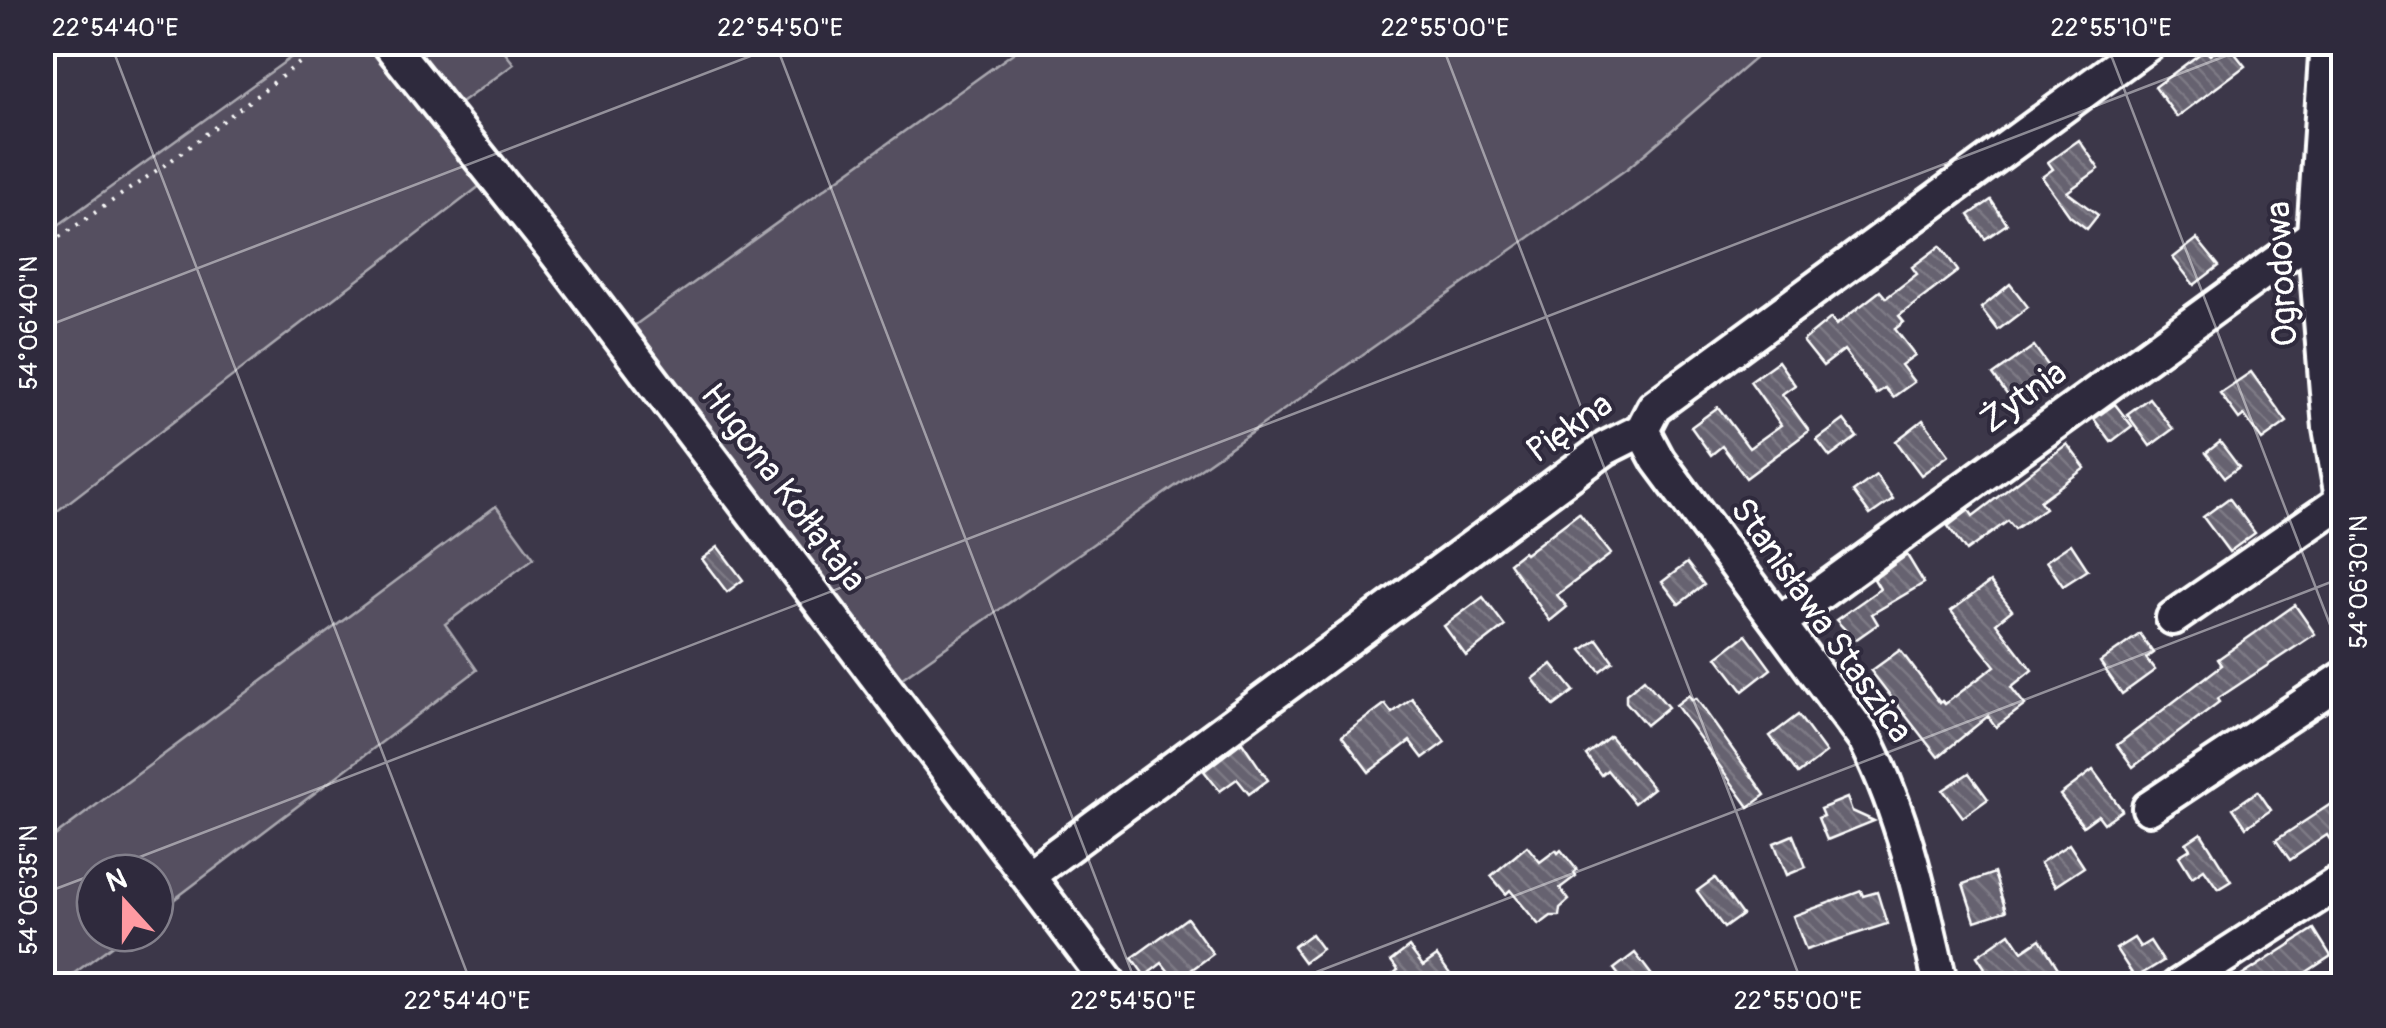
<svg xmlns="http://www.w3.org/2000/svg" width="2386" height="1028" font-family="Pangolin,sans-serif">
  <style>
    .green { fill: #555060; stroke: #aaa8b0; stroke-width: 2.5 }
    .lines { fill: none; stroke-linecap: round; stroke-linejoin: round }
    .river { stroke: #797682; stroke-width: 40 }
    .building { fill: url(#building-back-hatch); stroke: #fff; stroke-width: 2.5 }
    .minor-casing { stroke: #fff; stroke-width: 40 }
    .path { stroke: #fff; stroke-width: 4; stroke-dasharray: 2.5 8; stroke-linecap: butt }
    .minor { stroke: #2f2a3d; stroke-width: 32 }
    .ticks { fill: none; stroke: #fff; stroke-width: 2.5; stroke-opacity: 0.45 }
    .labels { text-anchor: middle; stroke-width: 8; stroke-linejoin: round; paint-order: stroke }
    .street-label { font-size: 35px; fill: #fff; stroke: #2f2a3d }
    .neatline { fill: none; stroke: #fff; stroke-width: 4 }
    .ticks-label { font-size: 25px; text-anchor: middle; fill: #fff }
  </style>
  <defs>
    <pattern id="building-back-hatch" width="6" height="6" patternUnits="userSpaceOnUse" patternTransform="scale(2.5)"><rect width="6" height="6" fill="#666270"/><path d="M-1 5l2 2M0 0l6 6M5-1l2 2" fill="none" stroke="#7d7a85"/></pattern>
  </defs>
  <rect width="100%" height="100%" fill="#3c3749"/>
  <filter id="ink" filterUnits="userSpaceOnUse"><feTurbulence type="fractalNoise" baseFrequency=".01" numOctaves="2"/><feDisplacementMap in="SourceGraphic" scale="20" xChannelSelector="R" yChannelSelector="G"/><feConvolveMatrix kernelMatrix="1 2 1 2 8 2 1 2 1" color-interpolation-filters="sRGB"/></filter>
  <g filter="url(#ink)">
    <g class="green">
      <path d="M311 43H379L489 179 43 522 42 237Z"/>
      <path d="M396 43H497L514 64 450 111Z"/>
      <path d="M1027 43H1773L1628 168 895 683 624 333Z"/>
      <path d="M496 506 534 558 445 624 477 670 155 914V873H95V933H129L58 985H43V845Z"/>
    </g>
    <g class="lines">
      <path class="river" d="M2344 133 2340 151 2344 188"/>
    </g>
    <g class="building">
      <path d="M2226 42 2245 66 2177 117 2155 87 2205 50 2210 55Z"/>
      <path d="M2079 140 2099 169 2067 192 2098 215 2087 229 2070 216 2042 177 2053 169 2048 162Z"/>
      <path d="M1991 200 2007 224 1985 239 1969 215Z"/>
      <path d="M2197 239 2219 266 2194 285 2173 258Z"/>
      <path d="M1940 246 1958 271 1899 316 1904 322 1895 329 1915 355 1901 365 1914 382 1893 397 1885 388 1876 394 1844 350 1823 366 1803 341 1831 318 1836 325 1880 291 1886 298 1917 274 1912 267Z"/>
      <path d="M2010 284 2028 307 1998 330 1981 308Z"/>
      <path d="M2034 346 2057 378 2016 407 1993 375Z"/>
      <path d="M1778 361 1795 385 1782 394 1809 431 1746 478 1722 446 1711 455 1691 427 1718 407 1749 448 1781 425 1750 381Z"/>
      <path d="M2251 372 2287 422 2262 440 2244 415 2239 419 2220 393Z"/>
      <path d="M2149 398 2173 429 2150 446 2127 414Z"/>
      <path d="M2115 404 2132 426 2111 442 2094 419Z"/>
      <path d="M1844 420 1857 437 1830 457 1817 440Z"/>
      <path d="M1923 420 1949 455 1921 475 1896 441Z"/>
      <path d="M2220 442 2239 467 2225 477 2206 453Z"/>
      <path d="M2067 444 2085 468 2040 501 2045 508 2015 529 2008 521 1966 551 1948 526 1969 510 1973 516Z"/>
      <path d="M1876 475 1893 499 1870 515 1853 492Z"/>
      <path d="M2229 498 2255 533 2229 552 2203 517Z"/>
      <path d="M1579 513 1611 554 1557 595 1567 607 1550 621 1509 563 1523 552 1525 554Z"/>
      <path d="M2071 544 2088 570 2063 586 2046 561Z"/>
      <path d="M718 547 743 580 727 592 702 559Z"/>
      <path d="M1907 555 1924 583 1872 614 1878 624 1855 640 1836 620 1880 589 1874 579Z"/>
      <path d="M1687 563 1704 585 1679 604 1662 582Z"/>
      <path d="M1990 582 2012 610 1996 623 2032 670 2011 687 2025 705 1996 727 1988 716 1938 757 1871 671 1900 650 1940 703 1942 701 1945 704 1995 666 1951 611Z"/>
      <path d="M1483 597 1505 626 1466 656 1444 626Z"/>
      <path d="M2295 605 2315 634 2217 699 2219 702 2133 767 2117 745 2222 665 2218 659Z"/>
      <path d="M2140 634 2153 653 2146 658 2155 670 2122 694 2100 662Z"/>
      <path d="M1746 635 1771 669 1743 691 1717 657Z"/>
      <path d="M1597 639 1613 661 1600 671 1582 650Z"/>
      <path d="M1552 664 1574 691 1554 706 1533 679Z"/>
      <path d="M1644 679 1668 707 1646 725 1626 702V694Z"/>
      <path d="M1689 695 1692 700 1696 698 1765 795 1749 807 1676 705Z"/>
      <path d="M1412 698 1445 742 1423 758 1410 741 1369 772 1342 736 1385 704 1392 713Z"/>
      <path d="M1798 715 1826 753 1798 774 1770 736Z"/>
      <path d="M1610 736 1653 788 1634 803 1607 770 1601 775 1586 755Z"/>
      <path d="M1242 742 1268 780 1249 794 1237 779 1220 791 1204 771Z"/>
      <path d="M2093 770 2122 810 2104 823 2098 815 2083 826 2060 795Z"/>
      <path d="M1969 773 1988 799 1963 817 1943 790Z"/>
      <path d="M2258 791 2271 810 2246 827 2233 808Z"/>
      <path d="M1847 798 1852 811 1874 821 1827 840 1818 818 1823 816 1820 809Z"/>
      <path d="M2337 800 2344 810V833L2331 841 2327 835 2290 860 2276 840Z"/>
      <path d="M2201 833 2231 881 2218 889 2204 869 2192 877 2179 856 2190 849 2186 843Z"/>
      <path d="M1793 835 1806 867 1787 875 1774 843Z"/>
      <path d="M2069 844 2084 867 2055 886 2040 863Z"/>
      <path d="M1527 846 1540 862 1556 850 1558 853 1561 850 1577 870 1574 872 1576 876 1560 888 1569 900 1560 908 1559 916H1551L1539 925 1510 890 1506 894 1491 876Z"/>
      <path d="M1994 873 2006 911 1975 921 1963 884Z"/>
      <path d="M1715 878 1742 915 1724 928 1697 891Z"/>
      <path d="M1861 891 1863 896 1877 892 1887 924 1806 950 1793 916Z"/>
      <path d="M1187 918 1213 954 1176 981 1162 963 1145 976 1132 958Z"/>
      <path d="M2314 929 2331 956 2285 986H2226Z"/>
      <path d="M2010 933 2022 951 2040 939 2069 986H1989L1980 972 1985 968 1977 956Z"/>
      <path d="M1311 934 1322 949 1304 962 1293 947Z"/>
      <path d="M2134 938 2140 947 2150 941 2163 961 2135 978 2116 949Z"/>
      <path d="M1409 947 1423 966 1437 956 1450 974 1438 986H1378L1398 970 1391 961Z"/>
      <path d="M1635 953 1660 986H1627L1614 969Z"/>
    </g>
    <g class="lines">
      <g class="minor-casing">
        <g id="minor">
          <path d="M388 42 553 249 1111 986"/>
          <path d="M2327 42 2314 235 2330 428 2344 509"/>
          <path d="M1642 430 1658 460 1866 741C1905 819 1922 902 1941 986"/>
          <path d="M2173 618 2342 501"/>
          <path d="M1779 623 2314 235"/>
          <path d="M2149 808 2344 678"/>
          <path d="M1029 875 1606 448 1642 430 1654 407 2151 42"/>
          <path d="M2178 986 2344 879"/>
        </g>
      </g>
      <path class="path" d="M42 249 169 162 327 42"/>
      <use href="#minor" class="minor"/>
    </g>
  </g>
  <path class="ticks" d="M110 42 472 986M775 42 1137 986M1441 42 1803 986M2106 42 2344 661M42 328 787 42M98 873 2262 42M42 894 95 874M1280 986 2344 577"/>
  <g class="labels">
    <g class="street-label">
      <text transform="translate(2281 274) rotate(-93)" y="12">Ogrodowa</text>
      <text transform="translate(2023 396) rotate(-36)" y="12">Żytnia</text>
      <text transform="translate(1569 427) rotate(-35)" y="12">Piękna</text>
      <text transform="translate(784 487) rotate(53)" y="12">Hugona Kołłątaja</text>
      <text transform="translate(1822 620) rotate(55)" y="12">Stanisława Staszica</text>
    </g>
  </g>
  <rect width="2386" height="1028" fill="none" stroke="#2f2a3d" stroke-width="110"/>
  <g transform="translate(125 903) rotate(339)"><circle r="48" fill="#2f2a3d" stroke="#827f8b" stroke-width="2.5"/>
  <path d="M0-8L18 38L0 25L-18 38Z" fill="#ff9aa2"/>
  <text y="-15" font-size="28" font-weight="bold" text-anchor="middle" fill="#ffffff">N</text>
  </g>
  <rect x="55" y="55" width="2276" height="918" class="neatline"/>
  <g class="ticks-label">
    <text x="115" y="36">22°54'40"E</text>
    <text x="780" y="36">22°54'50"E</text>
    <text x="1445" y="36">22°55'00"E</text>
    <text x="2111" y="36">22°55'10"E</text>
    <text transform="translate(28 323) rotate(-90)" y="9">54°06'40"N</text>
    <text transform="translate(2358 582) rotate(-90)" y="9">54°06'30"N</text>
    <text transform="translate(28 890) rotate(-90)" y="9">54°06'35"N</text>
    <text x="467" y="1009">22°54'40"E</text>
    <text x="1133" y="1009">22°54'50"E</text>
    <text x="1798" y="1009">22°55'00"E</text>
  </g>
</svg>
